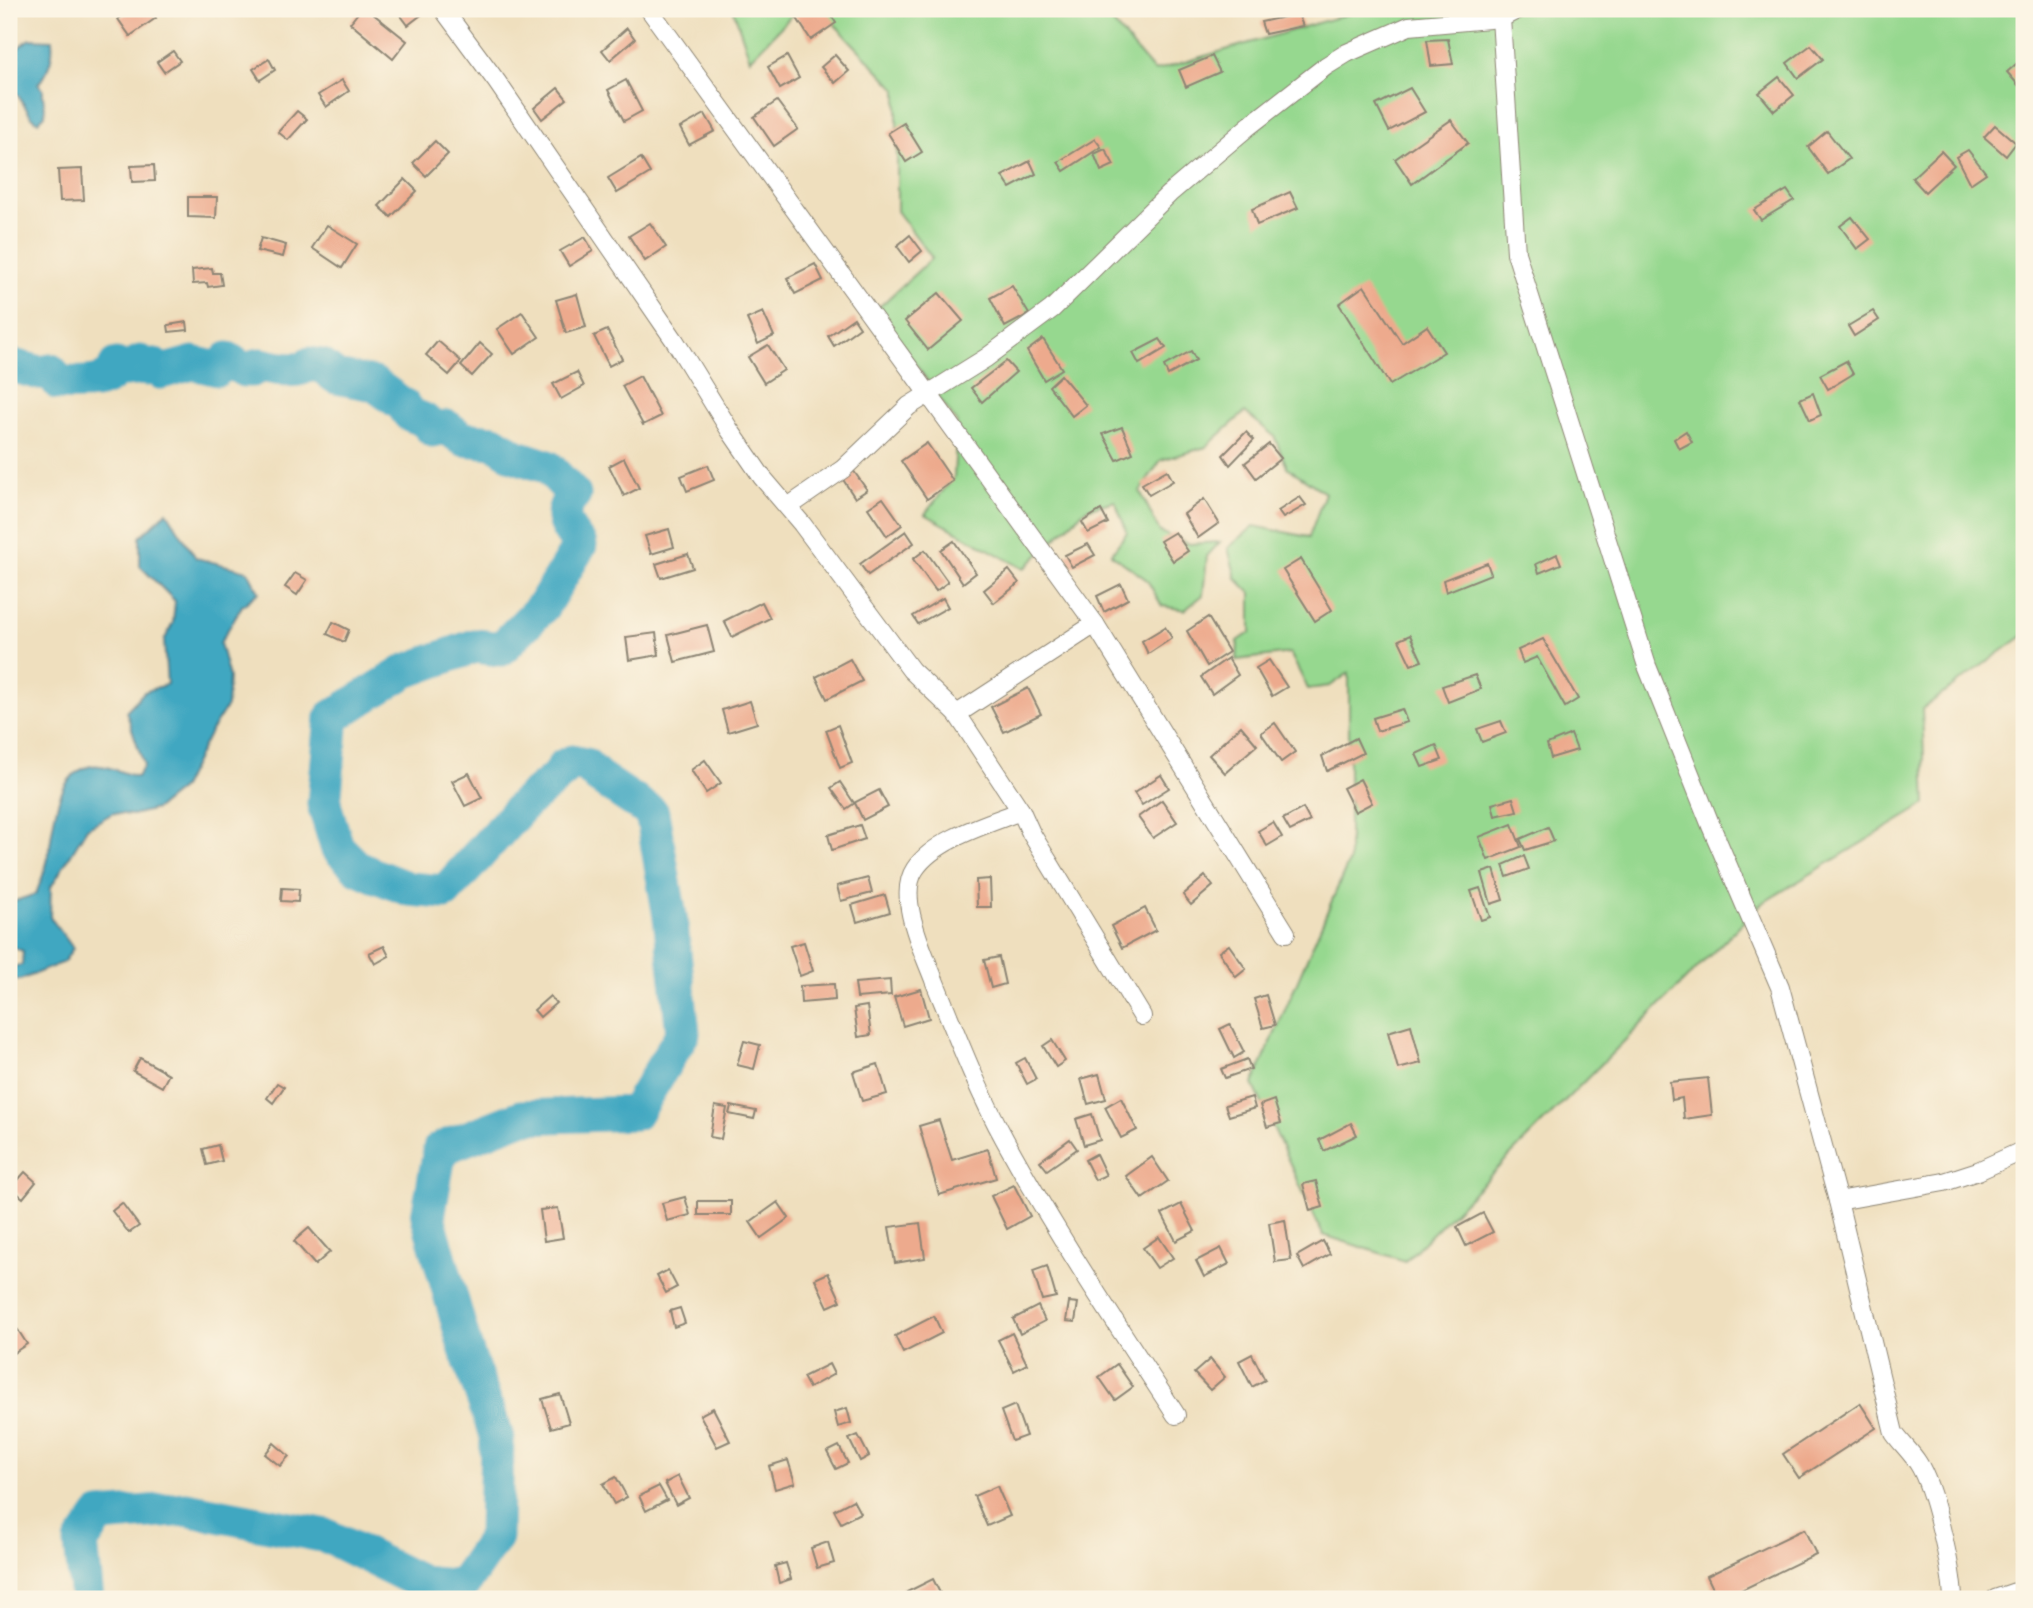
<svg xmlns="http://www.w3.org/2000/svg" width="2033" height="1608" font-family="'Sorts Mill Goudy',serif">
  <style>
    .green { fill: #96d88f; stroke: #60825d; stroke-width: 2 }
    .water { fill: #40a7c1; stroke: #366976; stroke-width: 2 }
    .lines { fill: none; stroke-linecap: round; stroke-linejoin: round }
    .river { stroke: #40a7c1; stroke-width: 35 }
    .building { fill: #edaa8d }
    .street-casing { stroke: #8d8574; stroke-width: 20 }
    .street { stroke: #fff; stroke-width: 18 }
  </style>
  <rect width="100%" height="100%" fill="#fcf5e5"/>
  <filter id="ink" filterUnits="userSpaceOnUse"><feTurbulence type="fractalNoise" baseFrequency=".0143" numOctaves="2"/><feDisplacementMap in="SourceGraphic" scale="14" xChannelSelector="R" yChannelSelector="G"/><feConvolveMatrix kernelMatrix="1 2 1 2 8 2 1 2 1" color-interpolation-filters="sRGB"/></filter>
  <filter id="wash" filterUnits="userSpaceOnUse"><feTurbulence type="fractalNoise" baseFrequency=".00686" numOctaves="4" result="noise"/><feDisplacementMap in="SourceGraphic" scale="28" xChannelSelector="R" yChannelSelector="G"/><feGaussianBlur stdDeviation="1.57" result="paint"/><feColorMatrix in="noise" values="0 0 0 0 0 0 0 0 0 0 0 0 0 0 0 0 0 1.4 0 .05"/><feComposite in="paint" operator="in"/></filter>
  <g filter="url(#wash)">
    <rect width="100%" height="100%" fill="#efdfbe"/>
    <g class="green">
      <path d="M733 9H798L750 59Z"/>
      <path d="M820 9H1101L1154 71 1365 9H2023L2024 12V635L1922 709 1926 804 1761 904 1405 1261 1323 1235 1253 1084 1349 861V673L1330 686 1308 689 1290 653 1237 660 1238 641 1251 632V593L1236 578 1228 548 1254 526 1309 537 1325 493 1287 467 1274 436 1245 412 1206 447 1161 460 1140 491 1160 532 1189 544 1220 542 1207 556 1203 595 1185 610 1162 606 1147 580 1111 554 1127 532 1115 501 1086 509 1024 569 925 514 954 477 957 423 877 309 932 258 897 211V90Z"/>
    </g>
    <g class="water">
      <path d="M31 39 52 40C54 57 49 71 38 84L43 89C42 99 46 106 45 115L38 122 31 116 14 89 9 88C9 69 10 47 31 39Z"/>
      <path d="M167 512 196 558 248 571 259 592 242 606 220 643 229 677 227 706 209 734 182 788 156 809 132 815 113 813 87 828 51 887 50 917 73 948 64 962 20 980 9 979V967L22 965 23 951 9 946V903L36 894C40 882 46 870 48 858 54 828 53 775 91 766 103 763 125 774 137 777L144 765 126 711 144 692 167 684 164 641 173 623 175 601 140 566V537Z"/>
    </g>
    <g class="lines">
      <path class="river" d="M9 365 41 373 51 371 59 383C78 383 112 387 116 365L127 370 135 369 140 362 146 369 153 365 161 372 193 363 218 369 228 359 244 370H252L259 365C276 367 295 375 310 364L322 366 336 377 374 384 403 405 409 414 424 420 433 430 447 427 463 439 494 442 515 456 548 467 574 495C555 515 566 526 580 545L543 606 501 649 475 646 406 671 332 717 324 804 337 847 358 868 376 876 409 889 445 892 524 804 564 771V766L572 762 586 765 598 777 652 813 670 917 683 1033 635 1113 521 1117 440 1149 428 1217 466 1350 497 1437 495 1537 461 1587 422 1583 327 1536 186 1509 100 1516 81 1543 87 1599"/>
    </g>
    <g id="blocks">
      <g class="building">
        <path d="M133 9H150L156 18 130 36 118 19Z"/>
        <path d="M361 9H367L407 41 393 59 350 23Z"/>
        <path d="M396 9H429L408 25Z"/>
        <path d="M791 9H827L836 23 811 40Z"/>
        <path d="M1298 14 1303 26 1265 34 1261 22Z"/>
        <path d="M627 28 635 39 610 60 602 50Z"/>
        <path d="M1448 39 1453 64 1431 66 1427 40Z"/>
        <path d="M1811 45 1823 59 1798 78 1787 63Z"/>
        <path d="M173 51 180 61 164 72 157 62Z"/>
        <path d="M835 55 849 71 835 83 821 67Z"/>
        <path d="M787 56 799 78 780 89 768 67Z"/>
        <path d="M1212 56 1220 72 1186 87 1179 70Z"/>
        <path d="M2024 57V82L2019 86 2007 72Z"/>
        <path d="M269 59 275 70 260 80 253 69Z"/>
        <path d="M1779 77 1794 95 1774 111 1759 93Z"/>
        <path d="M342 80 349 91 326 107 318 95Z"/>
        <path d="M626 80 642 111 624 121 608 90Z"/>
        <path d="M558 88 567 99 542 119 534 108Z"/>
        <path d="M1410 88 1425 112 1389 131 1376 105Z"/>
        <path d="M777 101 798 129 774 146 754 117Z"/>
        <path d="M297 111 307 119 288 140 278 132Z"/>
        <path d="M705 114 715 131 689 145 680 128Z"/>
        <path d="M1451 120 1468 143 1412 184 1395 159Z"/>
        <path d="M904 123 922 152 906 162 888 133Z"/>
        <path d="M1995 125 2016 143 2006 156 1984 137Z"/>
        <path d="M1827 131 1849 159 1828 174 1808 147Z"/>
        <path d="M1095 139 1101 147 1064 171 1058 162Z"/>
        <path d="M435 141 448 154 426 176 413 163Z"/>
        <path d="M1105 149 1114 165 1101 171 1094 154Z"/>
        <path d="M1968 150 1986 173 1970 184 1956 157Z"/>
        <path d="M1941 151 1954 165 1925 192 1912 178Z"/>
        <path d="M641 158 650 173 617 193 608 178Z"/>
        <path d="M1030 161 1036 174 1010 188 1002 176Z"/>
        <path d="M154 165 155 181 132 182 131 166Z"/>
        <path d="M82 169 84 200 60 201 58 170Z"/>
        <path d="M405 179 417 191 391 217 379 206Z"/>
        <path d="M1787 190 1794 200 1761 220 1754 210Z"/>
        <path d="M1290 192 1298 208 1257 225 1252 209Z"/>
        <path d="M188 197H217L216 218 188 217Z"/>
        <path d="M1852 217 1870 239 1857 249 1840 226Z"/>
        <path d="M650 223 666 247 645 261 629 236Z"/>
        <path d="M327 225 357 244 342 268 312 248Z"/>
        <path d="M910 235 922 251 909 262 897 246Z"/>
        <path d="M585 237 593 251 569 266 560 251Z"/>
        <path d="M261 238 286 245 283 257 257 251Z"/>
        <path d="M815 264 823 280 795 294 787 278Z"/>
        <path d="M212 268 213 273H220L222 285 208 287 207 283 193 284 192 270Z"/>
        <path d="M1012 286 1029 314 1005 327 990 298Z"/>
        <path d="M1364 286 1402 343 1427 326 1444 352 1390 385 1339 304Z"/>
        <path d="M939 293 963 321 928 350 905 321Z"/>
        <path d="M577 294 586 327 566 333 556 300Z"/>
        <path d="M1873 311 1879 320 1854 336 1848 326Z"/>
        <path d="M522 312 539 337 514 354 497 329Z"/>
        <path d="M763 312 774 336 758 344 747 319Z"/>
        <path d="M854 318 860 327 834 346 828 336Z"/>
        <path d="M187 322 188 330 169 332 168 325Z"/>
        <path d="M607 330 622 359 609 366 594 336Z"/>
        <path d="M1043 339 1062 369 1044 380 1027 351Z"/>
        <path d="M1160 339 1166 348 1139 364 1133 353Z"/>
        <path d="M438 341 461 361 449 375 426 355Z"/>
        <path d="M480 343 492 354 472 376 461 366Z"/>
        <path d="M768 345 784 370 764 383 748 357Z"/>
        <path d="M1191 351 1196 360 1168 375 1164 366Z"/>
        <path d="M1006 361 1016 372 982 402 971 388Z"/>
        <path d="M1846 361 1853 374 1828 389 1820 375Z"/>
        <path d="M577 372 584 386 561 399 553 384Z"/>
        <path d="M1061 375 1086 405 1072 416 1049 386Z"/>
        <path d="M640 376 661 416 643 425 622 386Z"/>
        <path d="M1813 393 1821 415 1810 420 1800 399Z"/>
        <path d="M1122 427 1133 453 1117 460 1103 434Z"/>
        <path d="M1686 431 1692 442 1679 449 1674 439Z"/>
        <path d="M1246 432 1254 440 1230 465 1223 455Z"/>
        <path d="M927 443 953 481 927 499 901 461Z"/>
        <path d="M1269 444 1281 458 1256 478 1245 463Z"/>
        <path d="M624 458 639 488 624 496 609 466Z"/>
        <path d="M708 465 714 480 687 491 681 476Z"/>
        <path d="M853 470 867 490 855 498 842 478Z"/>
        <path d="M1167 470 1173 481 1149 495 1142 484Z"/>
        <path d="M1300 497 1306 505 1283 518 1278 511Z"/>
        <path d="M883 498 902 525 887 536 868 508Z"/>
        <path d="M1204 499 1219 523 1198 538 1184 514Z"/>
        <path d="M1101 510 1108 523 1088 533 1082 522Z"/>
        <path d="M669 529 674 547 651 554 645 536Z"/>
        <path d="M906 531 914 543 868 575 860 564Z"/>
        <path d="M1175 532 1188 551 1173 561 1160 541Z"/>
        <path d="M954 541 976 573 963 583 941 550Z"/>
        <path d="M1088 544 1095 555 1072 567 1065 555Z"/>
        <path d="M925 550 948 582 936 591 913 559Z"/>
        <path d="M688 554 693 568 661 578 656 564Z"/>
        <path d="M1557 554 1561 564 1539 573 1536 564Z"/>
        <path d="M1301 559 1332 610 1315 621 1283 570Z"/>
        <path d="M1487 563 1491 574 1446 592 1443 580Z"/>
        <path d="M1009 570 1019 583 994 603 984 590Z"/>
        <path d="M295 573 307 580 297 595 285 587Z"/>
        <path d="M1121 584 1128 599 1104 612 1097 596Z"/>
        <path d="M943 598 948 607 918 624 913 616Z"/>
        <path d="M762 602 770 618 732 637 724 621Z"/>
        <path d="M1208 617 1229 652 1207 666 1187 631Z"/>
        <path d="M333 622 349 630 344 642 327 634Z"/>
        <path d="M707 625 714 652 675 662 668 635Z"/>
        <path d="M1165 627 1172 638 1148 654 1142 641Z"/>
        <path d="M656 633 659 655 629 660 626 637Z"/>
        <path d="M1410 635 1422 661 1411 665 1399 640Z"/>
        <path d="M1543 639 1578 699 1565 707 1537 657 1523 663 1518 650Z"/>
        <path d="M1228 658 1238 675 1212 694 1201 677Z"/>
        <path d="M850 659 862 681 827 699 816 677Z"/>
        <path d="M1269 660 1287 687 1272 696 1256 668Z"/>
        <path d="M1475 675 1481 689 1448 702 1442 686Z"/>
        <path d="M1028 688 1041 714 1004 732 991 707Z"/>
        <path d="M750 701 757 723 728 732 722 710Z"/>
        <path d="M1402 709 1407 722 1377 731 1373 718Z"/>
        <path d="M1501 721 1506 733 1482 742 1477 729Z"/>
        <path d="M1275 723 1295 752 1281 762 1261 733Z"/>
        <path d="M838 725 852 763 840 768 826 730Z"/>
        <path d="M1241 726 1257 745 1225 773 1209 755Z"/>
        <path d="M1571 734 1577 750 1551 758 1547 744Z"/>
        <path d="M1356 738 1363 753 1327 771 1322 756Z"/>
        <path d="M1436 745 1442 760 1422 767 1416 754Z"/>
        <path d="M705 760 721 783 706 793 691 770Z"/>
        <path d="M469 773 482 798 465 806 452 781Z"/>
        <path d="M1161 775 1169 788 1142 805 1134 793Z"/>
        <path d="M1360 779 1372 803 1355 812 1343 788Z"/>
        <path d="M840 782 854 803 879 790 888 807 863 820 855 803 846 809 831 788Z"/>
        <path d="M1513 798 1517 811 1495 816 1492 804Z"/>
        <path d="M1162 800 1177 822 1153 838 1138 817Z"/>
        <path d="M1303 808 1310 821 1290 831 1283 819Z"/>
        <path d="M1273 822 1282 837 1267 846 1258 831Z"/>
        <path d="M1512 824 1521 847 1488 860 1479 837Z"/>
        <path d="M860 825 865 839 832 850 828 835Z"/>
        <path d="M1548 827 1554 841 1525 850 1520 839Z"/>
        <path d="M1524 856 1529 869 1507 877 1503 865Z"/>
        <path d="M1494 869 1503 900 1491 904 1482 873Z"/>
        <path d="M1205 876 1213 886 1191 905 1183 895Z"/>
        <path d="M868 878 872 893 841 901 837 886Z"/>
        <path d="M990 879 991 907H977L976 880Z"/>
        <path d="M282 888 299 889 298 902 281 901Z"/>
        <path d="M1480 888 1490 917 1481 920 1471 891Z"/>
        <path d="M885 895 890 912 857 922 852 905Z"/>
        <path d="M1145 908 1156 930 1122 948 1111 926Z"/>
        <path d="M804 942 813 971 800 976 790 946Z"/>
        <path d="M1229 945 1246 969 1236 977 1219 952Z"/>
        <path d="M384 946 389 956 375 964 369 953Z"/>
        <path d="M999 957 1005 984 991 988 984 960Z"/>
        <path d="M890 980 891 995 857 998 855 983Z"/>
        <path d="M834 984 835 1000 801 1003 800 986Z"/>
        <path d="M921 989 929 1018 903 1026 894 997Z"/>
        <path d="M1266 995 1275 1025 1263 1028 1254 999Z"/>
        <path d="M550 996 556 1003 540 1017 534 1010Z"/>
        <path d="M867 1006 871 1035 858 1037 854 1008Z"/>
        <path d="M1230 1024 1244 1052 1234 1058 1220 1029Z"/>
        <path d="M1411 1025 1421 1063 1398 1069 1388 1032Z"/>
        <path d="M1052 1040 1065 1061 1056 1067 1043 1046Z"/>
        <path d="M744 1041 760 1045 754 1069 737 1065Z"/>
        <path d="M140 1058 169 1074 162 1087 133 1071Z"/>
        <path d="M1025 1058 1036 1079 1027 1084 1016 1063Z"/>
        <path d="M1247 1059 1251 1069 1225 1078 1221 1069Z"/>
        <path d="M878 1064 887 1094 862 1101 853 1072Z"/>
        <path d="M1099 1074 1106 1099 1088 1104 1081 1079Z"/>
        <path d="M1708 1078 1712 1115 1684 1119 1682 1098 1672 1100 1670 1082Z"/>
        <path d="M277 1083 284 1087 273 1103 267 1098Z"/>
        <path d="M1252 1097 1255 1108 1229 1116 1225 1105Z"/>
        <path d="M1121 1098 1137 1130 1121 1138 1105 1107Z"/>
        <path d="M1274 1100 1281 1123 1267 1127 1260 1105Z"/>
        <path d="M715 1106 727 1108 721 1139 710 1137Z"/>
        <path d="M731 1106 756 1111 754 1119 729 1114Z"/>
        <path d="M1092 1114 1100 1140 1084 1145 1076 1119Z"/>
        <path d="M939 1120 952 1160 988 1149 996 1178 939 1195 919 1126Z"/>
        <path d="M1351 1123 1357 1135 1324 1151 1319 1140Z"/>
        <path d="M1070 1139 1077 1149 1047 1170 1040 1161Z"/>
        <path d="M218 1145 222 1161 207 1165 203 1149Z"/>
        <path d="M1096 1154 1106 1175 1095 1180 1085 1160Z"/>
        <path d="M1152 1157 1168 1181 1142 1199 1126 1176Z"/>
        <path d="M25 1172 36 1182 23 1198 11 1188Z"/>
        <path d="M1316 1181 1323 1207 1310 1211 1303 1184Z"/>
        <path d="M1014 1185 1030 1216 1007 1229 991 1196Z"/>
        <path d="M685 1197 690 1215 667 1221 662 1203Z"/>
        <rect x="698" y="1201" width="33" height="14"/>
        <path d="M778 1202 789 1218 761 1238 750 1222Z"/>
        <path d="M122 1203 139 1226 129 1233 112 1211Z"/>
        <path d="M1181 1204 1195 1231 1176 1241 1162 1214Z"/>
        <path d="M558 1208 563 1238 544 1241 540 1210Z"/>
        <path d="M1483 1213 1493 1232 1466 1246 1457 1227Z"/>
        <path d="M1285 1220 1291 1260 1275 1262 1269 1223Z"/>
        <path d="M920 1223 925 1258 895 1263 889 1227Z"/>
        <path d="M309 1228 330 1252 315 1265 294 1241Z"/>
        <path d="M1159 1237 1173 1258 1157 1268 1143 1248Z"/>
        <path d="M1323 1241 1330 1254 1304 1269 1297 1256Z"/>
        <path d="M1221 1248 1229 1264 1204 1277 1196 1261Z"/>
        <path d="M1047 1266 1056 1297 1042 1300 1033 1271Z"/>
        <path d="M668 1270 677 1287 666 1293 657 1276Z"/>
        <path d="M828 1273 841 1301 828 1307 815 1279Z"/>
        <path d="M1069 1302 1078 1303 1075 1322 1066 1321Z"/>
        <path d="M1038 1306 1045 1321 1020 1334 1013 1319Z"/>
        <path d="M680 1308 685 1323 674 1327 670 1311Z"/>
        <path d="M934 1316 942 1333 903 1353 895 1336Z"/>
        <path d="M18 1330 27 1344 9 1356V1336Z"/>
        <path d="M1012 1333 1027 1364 1014 1371 998 1340Z"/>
        <path d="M1252 1354 1265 1380 1252 1387 1239 1361Z"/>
        <path d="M1210 1359 1225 1377 1210 1390 1194 1373Z"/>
        <path d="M829 1364 834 1374 809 1388 803 1377Z"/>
        <path d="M1117 1364 1133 1387 1115 1400 1099 1377Z"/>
        <path d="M560 1394 569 1423 551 1428 542 1399Z"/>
        <path d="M1860 1403 1876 1428 1799 1478 1783 1454Z"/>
        <path d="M1015 1405 1026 1436 1012 1441 1001 1411Z"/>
        <path d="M713 1408 730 1441 717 1447 700 1415Z"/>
        <path d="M847 1408 851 1423 838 1427 834 1412Z"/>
        <path d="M858 1435 869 1456 860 1461 849 1439Z"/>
        <path d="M274 1443 289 1456 280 1466 265 1454Z"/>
        <path d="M839 1446 848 1463 836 1469 827 1452Z"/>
        <path d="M788 1460 795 1483 775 1489 769 1466Z"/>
        <path d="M678 1476 689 1498 676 1505 665 1483Z"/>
        <path d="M616 1477 627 1497 614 1504 603 1484Z"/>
        <path d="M659 1486 667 1500 646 1511 639 1496Z"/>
        <path d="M997 1486 1010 1516 987 1526 974 1496Z"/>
        <path d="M853 1500 860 1513 841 1523 834 1510Z"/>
        <path d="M1804 1529 1816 1554 1723 1599H1718L1707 1576Z"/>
        <path d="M828 1542 834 1563 817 1568 811 1548Z"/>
        <path d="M786 1563 791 1579 779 1583 775 1566Z"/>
        <path d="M933 1579 942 1597 936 1599H911L907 1592Z"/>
      </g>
    </g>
  </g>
  <g filter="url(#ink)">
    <use href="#blocks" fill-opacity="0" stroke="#8d8574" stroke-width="2"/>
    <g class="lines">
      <g class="street-casing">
        <g id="street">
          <path d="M443 9 497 82 675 341 729 429 762 477 802 524 911 670 957 714 1021 811 1031 833 1142 1016"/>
          <path d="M649 9 1095 624 1286 933"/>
          <path d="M1501 18 1516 253 1647 666 1711 826 1780 987 1838 1201 1894 1433C1901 1443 1911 1452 1918 1463 1934 1487 1952 1569 1953 1599"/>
          <path d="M788 507 843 469 909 406 986 358 1052 309 1169 194 1249 126 1326 66 1347 53 1409 26 1501 18 1519 9"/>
          <path d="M957 714 1095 624"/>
          <path d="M1021 811C988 824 935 839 915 869 896 897 924 953 934 980 956 1034 977 1089 1005 1140 1057 1235 1117 1325 1176 1415"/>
          <path d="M1838 1201 1944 1182 1978 1171 2024 1150"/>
          <path d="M1995 1599 2024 1589"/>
        </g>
      </g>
      <use href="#street" class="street"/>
    </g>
  </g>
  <rect width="2033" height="1608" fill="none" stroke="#fcf5e5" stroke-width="35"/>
</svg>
